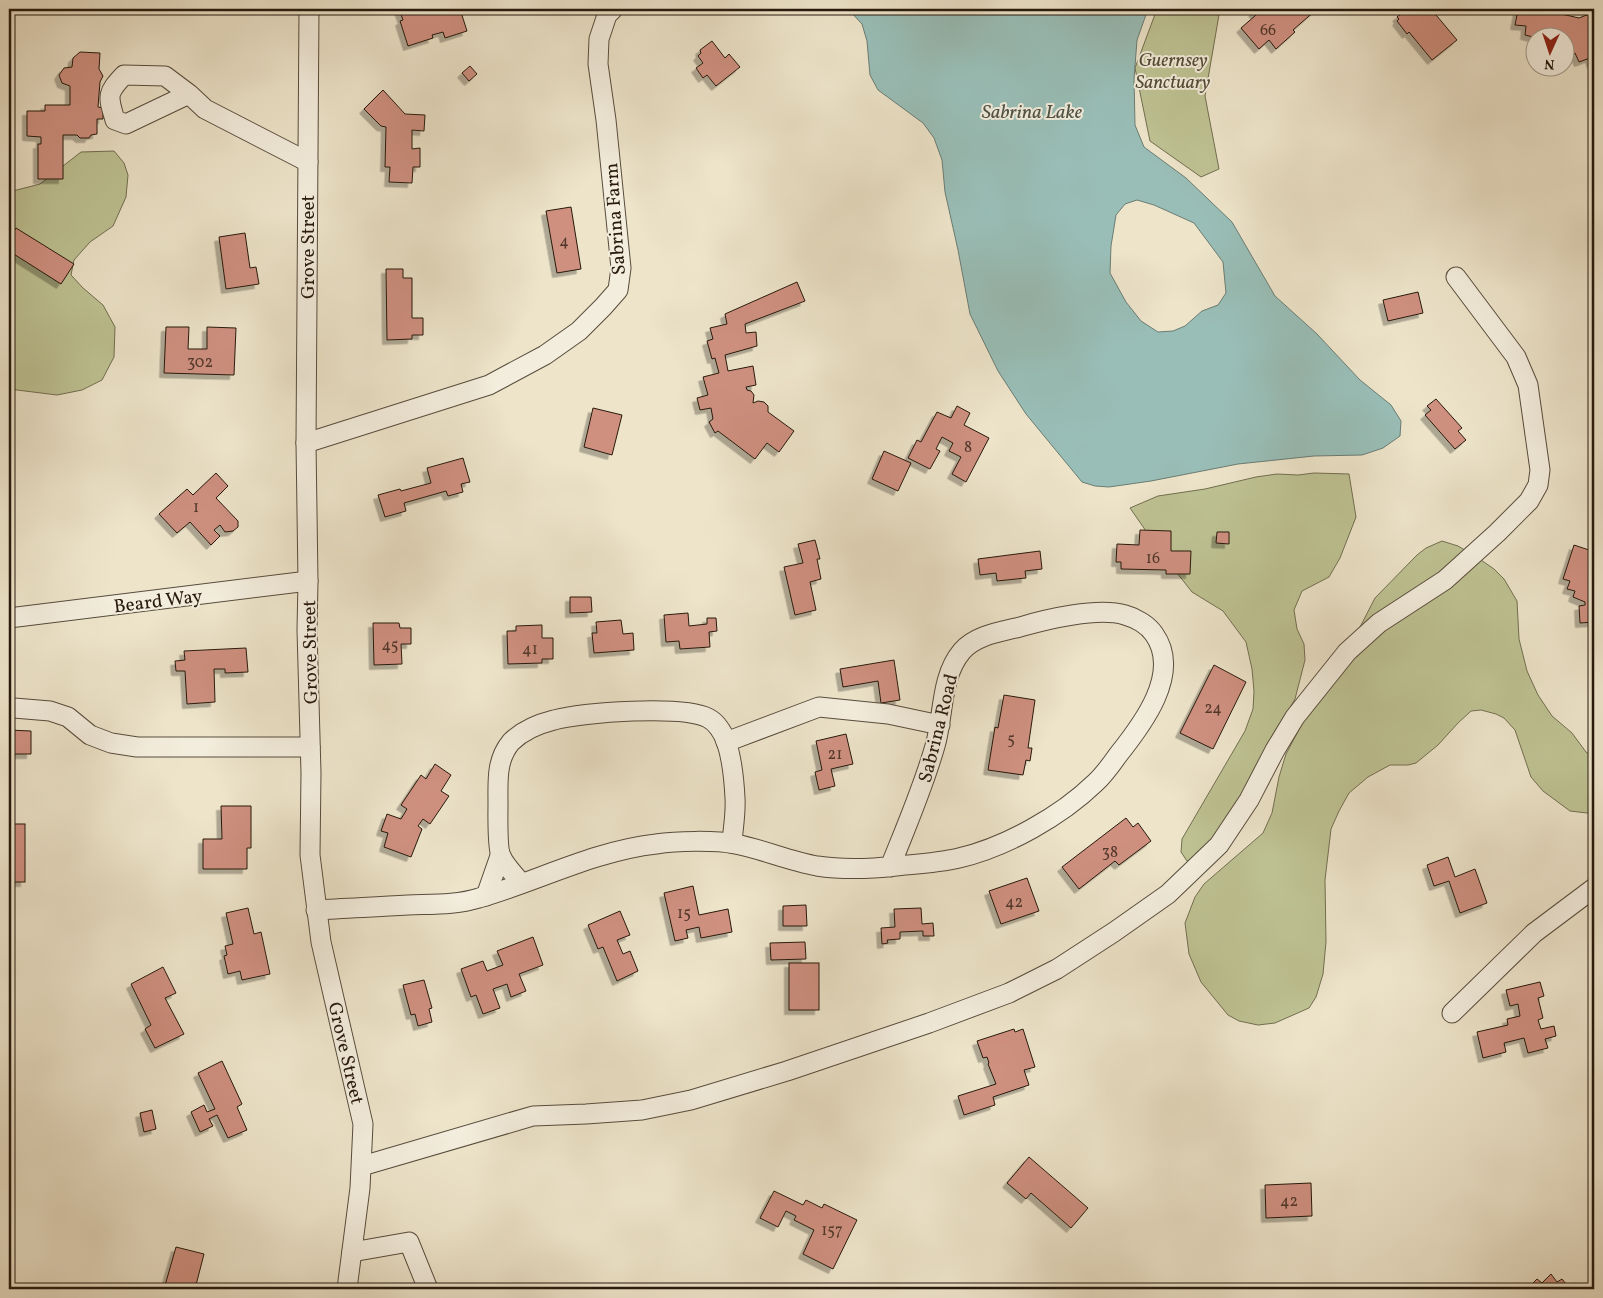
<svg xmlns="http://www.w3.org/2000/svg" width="1603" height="1298" font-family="Vollkorn,serif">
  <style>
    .green { fill: #bec293; stroke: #726e50 }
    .water { fill: #99beb7; stroke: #6b7c73; fill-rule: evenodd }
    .building { fill: #cf9080; stroke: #27190d; filter: url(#shadow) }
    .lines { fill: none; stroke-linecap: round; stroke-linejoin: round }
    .minor-casing { stroke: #584c3c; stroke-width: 21 }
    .minor { stroke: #f3eddd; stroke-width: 19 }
    .labels { text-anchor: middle; stroke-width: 4; stroke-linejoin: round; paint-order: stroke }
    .number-label { font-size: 16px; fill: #51372a }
    .park-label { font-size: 19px; font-style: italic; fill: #544c35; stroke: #f3eddd }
    .street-label { font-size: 19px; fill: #27190d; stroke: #f3eddd }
    .water-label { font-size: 20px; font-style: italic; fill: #4f5348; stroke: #f3eddd }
  </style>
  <defs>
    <filter id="shadow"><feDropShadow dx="-4.5" dy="4.5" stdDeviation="0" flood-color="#0004"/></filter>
  </defs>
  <rect width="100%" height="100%" fill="#ede4ca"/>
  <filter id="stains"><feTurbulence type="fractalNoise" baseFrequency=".004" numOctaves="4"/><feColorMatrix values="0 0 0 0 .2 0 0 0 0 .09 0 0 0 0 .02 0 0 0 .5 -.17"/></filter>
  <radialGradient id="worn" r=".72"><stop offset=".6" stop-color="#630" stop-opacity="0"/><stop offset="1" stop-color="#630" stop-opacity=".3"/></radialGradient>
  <g class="green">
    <path d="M1157 9H1220L1205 96 1219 169 1201 177 1150 141 1135 68Z"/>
    <path d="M114 151 124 163 128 175 126 197 113 226 90 242 74 260 71 275 83 288 103 305 115 327 114 357 102 380 82 390 57 395 9 389V192L40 184 81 152Z"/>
    <path d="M1314 473 1349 474 1356 517 1340 558 1329 577 1302 591 1294 610 1297 629 1304 644 1305 660 1295 699 1282 721 1233 828 1196 861H1187L1181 852 1182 839 1245 731 1253 709 1254 691 1252 669 1246 642 1223 611 1192 592 1162 554 1130 508 1158 496 1205 489 1256 477 1277 474 1298 475Z"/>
    <path d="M1442 541 1458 546 1478 558 1494 569 1504 579 1517 601 1519 639 1527 671 1538 695 1552 716 1572 733 1586 752 1594 758V810L1587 813 1570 811 1543 791 1531 777 1515 730 1504 718 1496 714 1481 710 1471 711 1458 723 1438 745 1416 763 1408 765H1390L1368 777 1349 793 1339 811 1331 829 1325 880 1326 942 1323 974 1316 997 1309 1008 1275 1023 1258 1025 1239 1021 1228 1015 1201 982 1189 954 1185 923 1195 897 1204 884 1263 833 1272 813 1279 777 1286 754 1311 707 1359 629 1375 598 1417 555 1426 548Z"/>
  </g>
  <path class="water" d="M848 9H1148L1137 40 1134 79 1135 125 1144 147 1186 178 1232 222 1275 296 1317 334 1360 380 1391 405 1401 421 1400 436 1383 448 1362 455 1314 456 1238 464 1151 481 1109 487 1095 486 1082 482 1026 414 998 371 970 314 958 250 945 192 942 160 934 138 923 123 878 90 870 75 867 41 862 24ZM1137 200 1154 205 1194 223 1223 262 1226 293 1218 305 1202 311 1185 326 1173 331 1158 332 1141 321 1126 302 1110 273 1111 246 1116 215 1125 204Z"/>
  <g class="building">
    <path d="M399 9H460L467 31 445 38 443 32 432 35 433 38 408 46 400 21 403 20Z"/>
    <path d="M1257 9H1317L1293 30 1295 32 1276 49 1269 40 1259 49 1241 28 1256 15 1253 12Z"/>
    <path d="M1402 9H1431L1457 40 1432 60 1409 32 1407 34 1397 21 1399 19 1397 17 1404 11Z"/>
    <path d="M1523 9H1554L1553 12 1579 18 1594 12V63L1592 64 1590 58 1579 62 1575 53 1571 55 1566 43V38H1537L1525 35 1526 26 1515 25 1518 10 1523 11Z"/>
    <path d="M712 41 725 58 729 54 740 67 716 86 707 75 703 78 696 68 703 63 698 56 701 53 700 50Z"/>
    <path d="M80 52 100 53 99 69 103 76 100 82 98 107 103 108V119H97V134L91 135 89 138H80L77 135H63V179H38V144H41V137L27 136V111H45V105H70V86L62 83 59 75 64 68 72 67 73 58Z"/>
    <path d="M470 66 477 74 469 81 462 73Z"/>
    <path d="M383 90 405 114 425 115 424 131 412 130V149L420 148V167H413L412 183 389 182 390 167H385L386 127 381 126 364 109Z"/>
    <path d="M571 207 581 269 557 273 546 211Z"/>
    <path d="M16 228 74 264 61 284 9 251V239Z"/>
    <path d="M245 233 250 268 256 267 259 284 226 289 219 237Z"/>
    <path d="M386 269H403V278H412V318H423V335H412V339L387 340Z"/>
    <path d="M797 282 805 301 745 324 746 333 756 332 757 346 725 355 728 371 753 366 756 385 746 387 747 390 751 391 754 395 753 403 758 401 764 402 768 406V412L794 431 779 452 767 443 755 459 718 431 715 433 709 422 713 419 711 408 700 410 697 398 708 395 703 377 719 373 715 358 712 359 707 341 713 339 710 328 727 324 725 314Z"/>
    <path d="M1418 292 1423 313 1388 321 1383 300Z"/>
    <path d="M166 327H189L188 349H207V327L236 328 234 375 164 373Z"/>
    <path d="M1436 399 1462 428 1458 431 1466 440 1455 449 1425 415 1431 410 1427 406Z"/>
    <path d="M957 406 970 413 964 425 989 438 966 482 952 474 961 457 949 451 953 443 942 437 936 449 940 451 930 469 908 458 917 440 921 442 937 412 951 418Z"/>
    <path d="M593 408 622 415 612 455 584 447Z"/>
    <path d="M884 451 911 463 898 491 872 479Z"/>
    <path d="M463 458 470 482 461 484 463 492 448 496 446 491 404 503 406 511 385 517 378 495 400 489 401 491 431 483 427 468Z"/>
    <path d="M216 473 228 486 216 498 238 521V527L233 531 225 532 220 525 214 530 220 536 211 545 190 522 177 533 159 514 187 489 193 495Z"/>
    <path d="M1140 530 1171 531V551H1191L1190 574H1166V570L1121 569V562H1116L1117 544 1139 545Z"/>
    <path d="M1217 532H1229V544L1216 543Z"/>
    <path d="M815 540 820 559H817L821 579 810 582 816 610 795 615 784 567 803 563 798 544Z"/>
    <path d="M1574 545 1592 551 1589 561 1594 562V622L1580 623 1579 606 1585 605V602L1573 597 1575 591 1567 589 1570 581 1563 579Z"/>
    <path d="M1040 551 1042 569 1025 571 1026 578 997 581 996 573 980 575 978 559Z"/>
    <path d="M570 597H591L592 612 570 613Z"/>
    <path d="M688 613 689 626 707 624V618H716L717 631 709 632 710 647 680 649 679 641 666 642 664 615Z"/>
    <path d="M621 620 623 634 633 633 634 650 594 653 592 633H597L596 622Z"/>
    <path d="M373 623H399L400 628H411V644H401L402 664 374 665Z"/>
    <path d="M542 625V638H553V659H542V663L508 664 507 631H516V626Z"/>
    <path d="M246 648 248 672 225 673V669H214L215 702 187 704 185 671H176L175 661 185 660 184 651Z"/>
    <path d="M894 660 900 700 881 703 878 681 843 687 840 669Z"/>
    <path d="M1214 665 1246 682 1213 749 1180 733Z"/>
    <path d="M1004 695 1035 700 1028 748H1032L1030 761 1026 760 1023 775 988 770 995 727 998 728Z"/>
    <path d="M9 730 31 731V754H9Z"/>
    <path d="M846 734 853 764 831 769 835 786 819 790 815 772 822 770 816 741Z"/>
    <path d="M435 764 451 775 441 791 449 796 430 824 423 819 418 826 422 829 411 857 384 847 388 833 381 831 387 814 401 819 407 809 401 805 421 775 426 779Z"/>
    <path d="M221 806H251V848H247V869H203V839H222Z"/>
    <path d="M1126 818 1133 827 1138 823 1151 841 1119 865 1115 861 1079 889 1062 867Z"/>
    <rect x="9" y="824" width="16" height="58"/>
    <path d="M1448 857 1455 877 1475 869 1487 903 1460 913 1449 881 1434 886 1427 865Z"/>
    <path d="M1027 878 1039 911 1001 924 989 891Z"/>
    <path d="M693 886 699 915 728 909 732 932 701 938 699 927 686 930 688 938 675 941 664 893Z"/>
    <path d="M806 905 807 926H783V906Z"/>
    <path d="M248 908 254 934 261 932 270 974 242 980 240 971 228 974 224 956 227 955 225 946 233 944 226 913Z"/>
    <path d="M921 908 922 924 933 923 934 936H923V931L900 932V939L887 940 888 943 882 944 881 928 895 927 894 909Z"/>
    <path d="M620 911 630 935 617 940 623 954 630 951 638 971 617 981 603 947 598 949 588 925Z"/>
    <path d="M533 937 543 965 519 974 526 991 511 997 507 984 493 989 500 1008 483 1014 476 995 471 997 461 969 483 961 487 971 503 965 497 951Z"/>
    <path d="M805 942 806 959 771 960 770 943Z"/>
    <rect x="789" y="963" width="30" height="47"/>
    <path d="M163 967 176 993 165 998 184 1034 155 1048 145 1029 151 1025 131 984Z"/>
    <path d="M424 980 432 1008 429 1009 432 1022 418 1026 415 1014 411 1015 403 985Z"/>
    <path d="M1540 982 1544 996 1538 998 1543 1018 1538 1020 1541 1029 1554 1026 1556 1036 1545 1039 1548 1048 1528 1053 1524 1038 1504 1043 1506 1052 1483 1058 1477 1032 1508 1025 1507 1019 1520 1016 1518 1004 1510 1006 1506 990Z"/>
    <path d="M1014 1029 1015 1032 1023 1029 1035 1067 1024 1070 1029 1085 993 1097 995 1105 964 1115 958 1096 996 1084 988 1064 989 1063 987 1057 983 1058 977 1041Z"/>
    <path d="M222 1061 242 1104 237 1107 247 1130 228 1138 217 1115 209 1119 213 1126 200 1132 191 1112 204 1105 207 1112 215 1109 198 1073Z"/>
    <path d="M152 1110 156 1129 144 1132 140 1113Z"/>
    <path d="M1029 1157 1088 1208 1071 1228 1031 1193 1026 1199 1007 1183Z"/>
    <path d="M1311 1183 1312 1216 1266 1218 1265 1185Z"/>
    <path d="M774 1191 803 1205 806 1200 822 1208 824 1204 857 1220 833 1269 803 1254 814 1230 794 1220 796 1216 786 1211 778 1227 760 1218Z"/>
    <path d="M176 1247 204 1254 195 1289H164Z"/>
    <path d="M1551 1274 1557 1282 1562 1279 1570 1289 1574 1283 1585 1289H1527L1537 1279 1542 1283Z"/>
  </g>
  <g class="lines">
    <g class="minor-casing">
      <g id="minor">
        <path d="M309 9 306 443 308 581 307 630 311 773 310 855 321 942 363 1124 360 1188 347 1289"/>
        <path d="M189 94 165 76 124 75C106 94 108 96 115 120L126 124 189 94 205 109 308 162"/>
        <path d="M306 443 489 385 545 355 579 331 603 307 618 290 621 268 606 120 598 64 599 39 607 15 613 9"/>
        <path d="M9 618 308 581"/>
        <path d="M14 708 50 711 68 717 90 735 111 743 137 747H310"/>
        <path d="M726 742 819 707 888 714 940 725"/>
        <path d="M521 883C515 875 505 866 501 856 497 848 498 814 498 803 498 781 496 760 511 742 523 730 538 724 554 720 583 712 683 705 708 718 712 720 717 725 719 728 731 743 734 779 735 798 736 813 733 828 732 843"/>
        <path d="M486 896 500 856"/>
        <path d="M316 910C346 908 377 907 408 905 431 904 457 905 479 898 538 881 594 851 656 844 676 841 715 840 735 844 762 849 789 861 817 866 843 870 870 869 896 866 917 864 938 863 959 858 1006 847 1061 816 1095 783 1104 775 1111 765 1118 755 1142 725 1182 673 1154 634 1148 625 1136 618 1125 615 1098 607 1047 619 1020 627 1000 632 976 635 962 651 940 677 944 716 935 746 923 788 906 827 890 867"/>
        <path d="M1452 1013 1534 933 1594 888"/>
        <path d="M362 1166 533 1116 586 1114 642 1110 691 1100 787 1071 929 1023 1009 993 1057 969 1114 932 1168 894 1219 845 1249 800 1275 750 1295 717 1347 652 1379 623 1445 580 1497 533 1529 501 1538 485 1540 470 1528 385 1516 357 1456 277"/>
        <path d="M352 1252 409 1242 428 1289"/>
      </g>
    </g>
    <use href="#minor" class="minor"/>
  </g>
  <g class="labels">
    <g class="number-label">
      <text x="1268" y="35">66</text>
      <text x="564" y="246">4</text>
      <text x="200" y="367">302</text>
      <text x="968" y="452">8</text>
      <text x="196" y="512">1</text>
      <text x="1153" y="563">16</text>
      <text x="390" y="650">45</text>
      <text x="530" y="654">41</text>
      <text x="1213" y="713">24</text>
      <text x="1011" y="744">5</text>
      <text x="835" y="759">21</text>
      <text x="1110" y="857">38</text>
      <text x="1014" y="907">42</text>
      <text x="684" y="918">15</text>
      <text x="1289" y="1206">42</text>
      <text x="832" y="1235">157</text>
    </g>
    <g class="park-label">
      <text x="1173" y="66">Guernsey<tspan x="1173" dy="22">Sanctuary</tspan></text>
    </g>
    <g class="street-label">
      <text transform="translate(614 219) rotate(-94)" y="7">Sabrina Farm</text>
      <text transform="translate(307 247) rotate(-90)" y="7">Grove Street</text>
      <text transform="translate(158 600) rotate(-7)" y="7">Beard Way</text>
      <text transform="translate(309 652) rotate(-91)" y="7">Grove Street</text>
      <text transform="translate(937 728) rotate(-76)" y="7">Sabrina Road</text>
      <text transform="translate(347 1053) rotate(77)" y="7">Grove Street</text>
    </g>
    <g class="water-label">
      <text x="1032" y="118">Sabrina Lake</text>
    </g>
  </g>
  <rect width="1603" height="1298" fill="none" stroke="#ede4ca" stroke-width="30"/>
  <rect x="10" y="10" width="1583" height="1278" fill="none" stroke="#27190d" stroke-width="2.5"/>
  <rect x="15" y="15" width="1573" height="1268" fill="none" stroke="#27190d"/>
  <g transform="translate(1550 52) rotate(183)"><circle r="24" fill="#f3eddd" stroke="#a1988a"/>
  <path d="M0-4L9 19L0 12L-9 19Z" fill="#8f2418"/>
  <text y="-8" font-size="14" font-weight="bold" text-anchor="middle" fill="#27190d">N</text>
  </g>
  <rect width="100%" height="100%" filter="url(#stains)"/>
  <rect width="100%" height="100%" fill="url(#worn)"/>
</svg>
